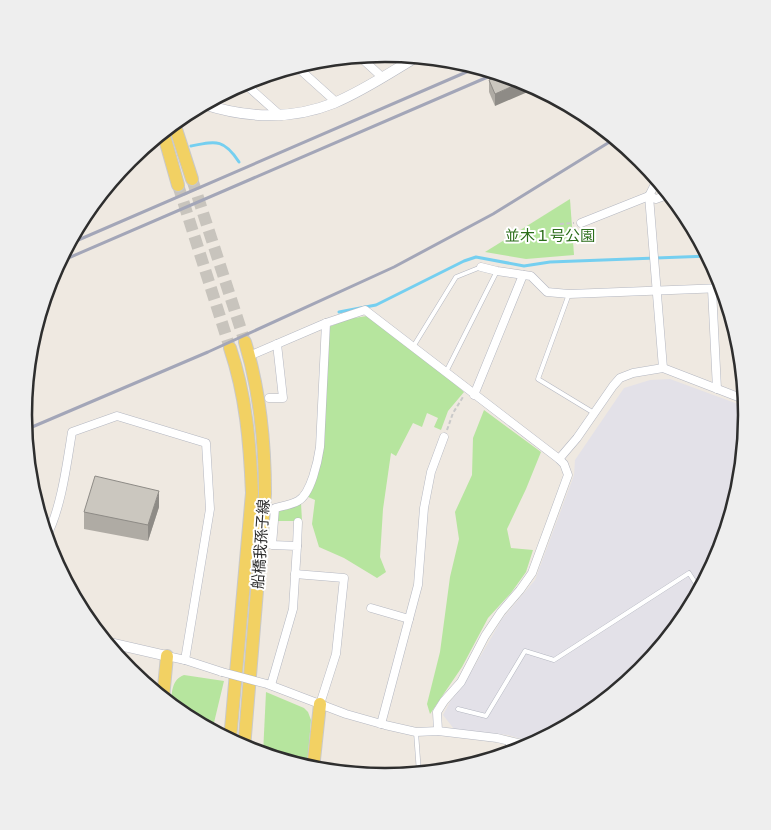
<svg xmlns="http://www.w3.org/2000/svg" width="771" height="830" font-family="'Noto Sans','Noto Sans JP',sans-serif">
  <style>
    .industrial { fill: #e3e1e8 }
    .green { fill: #b6e59e }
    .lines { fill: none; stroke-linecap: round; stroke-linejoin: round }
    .stream { stroke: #75cff0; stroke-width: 3 }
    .primary-tunnel { stroke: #c8c4bd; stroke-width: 12; stroke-dasharray: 12 6; stroke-linecap: butt }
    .service-casing { stroke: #b4b7c1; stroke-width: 5 }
    .minor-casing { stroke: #b4b7c1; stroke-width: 9 }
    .tertiary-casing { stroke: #b4b7c1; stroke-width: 11 }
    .primary-casing { stroke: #c9c9c9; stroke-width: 14 }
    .path { stroke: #c9c9c9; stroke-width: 2; stroke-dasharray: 4 2.5; stroke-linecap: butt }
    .service { stroke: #fff; stroke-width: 4 }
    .minor { stroke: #fff; stroke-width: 8 }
    .tertiary { stroke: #fff; stroke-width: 10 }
    .primary { stroke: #f2d163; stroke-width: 12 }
    .rail { stroke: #a3a6b8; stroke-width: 3 }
    .minor-bridge-casing { stroke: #b4b7c1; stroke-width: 9; stroke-linecap: butt }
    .minor-bridge { stroke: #fff; stroke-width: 8 }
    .wall { fill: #afaba4 }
    .shaded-wall { fill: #8e8b86 }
    .building { fill: #cbc7bf; stroke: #8e8b86 }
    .labels { text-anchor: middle; stroke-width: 4; stroke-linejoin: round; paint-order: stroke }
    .park-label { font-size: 15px; fill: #2c6e1b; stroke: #fff }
    .street-label { font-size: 15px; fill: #2e2e2e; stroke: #fff }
    .rim { fill: none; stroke: #2e2e2e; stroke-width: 2.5 }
  </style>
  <rect width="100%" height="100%" fill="#efe9e1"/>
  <path class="industrial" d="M670 379 746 407 747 415 740 486 720 554 686 616 641 671 586 716 535 743 508 735 454 729 443 715 451 700 463 686 502 619 535 580 574 475 575 460 624 388 650 380Z"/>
  <g class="green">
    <path d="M570 199 574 255 526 259 485 252Z"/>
    <path d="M367 316 445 375 464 392 448 411 441 430 434 427 438 418 427 413 422 427 413 423 396 456 391 453 383 509 380 557 386 572 377 578 344 558 319 547 312 524 315 500 306 496C316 481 321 465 324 447L329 327 348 319Z"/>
    <path d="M484 410 541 452 526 489 507 529 511 548 533 550 526 572 511 593 488 618 462 667 430 714 427 704 440 652 450 577 459 539 455 512 472 475 473 438Z"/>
    <path d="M301 503 302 521H276L277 512Z"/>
    <path d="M184 675 224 681 212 731 184 716 171 705C172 693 171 680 184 675Z"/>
    <path d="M266 692 304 708 308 712 311 720 307 767 263 754Z"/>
  </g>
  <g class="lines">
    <g class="stream">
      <path d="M191 146C217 141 224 139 239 162"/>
      <path d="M339 312 376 305 464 261 476 257 524 266 550 262 709 256"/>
    </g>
    <g class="primary-tunnel">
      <path d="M192 179 245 342"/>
      <path d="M178 185 230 348"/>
    </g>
    <g class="service-casing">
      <g id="service">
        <path d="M569 294 538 379 594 413"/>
        <path d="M413 347 456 277 481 267"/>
        <path d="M446 372 497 271"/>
        <path d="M458 709 486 716 525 651 554 660 689 573 700 590"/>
        <path d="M416 732 419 773"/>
        <path d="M506 755 509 740"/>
      </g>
    </g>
    <g class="minor-casing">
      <g id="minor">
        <path d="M359 56 382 77"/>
        <path d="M296 66 336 102"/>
        <path d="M244 83 281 116"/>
        <path d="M661 184 654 186 649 196 663 368"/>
        <path d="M581 223 649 196 656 199 670 194"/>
        <path d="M481 267 497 271 531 276 547 292 569 294 723 288"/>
        <path d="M712 289 717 389"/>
        <path d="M249 356 326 323 365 310 559 459 564 464 568 475 532 573 520 590 501 612 485 636 461 682 444 701 437 712 438 731"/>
        <path d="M474 395 523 275"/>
        <path d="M269 398H283L277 344"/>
        <path d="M559 459 577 438 613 386 620 378 633 373 663 368 746 400"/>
        <path d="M46 537C61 510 67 463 72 432L117 416 206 443 210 509 185 660"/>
        <path d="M297 546 298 522"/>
        <path d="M295 574 344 578 336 654 320 704"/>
        <path d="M371 608 409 619"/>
        <path d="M167 656 185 660 222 672"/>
        <path d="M267 684 346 714 385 725 416 732 438 731 497 738 530 746"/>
        <path d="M271 685 293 609 297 546 272 545 275 508C282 506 291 505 298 501 311 494 318 461 320 447L326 323"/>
        <path d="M381 724 418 585 424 508 431 472 444 437"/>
      </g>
    </g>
    <g class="tertiary-casing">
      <g id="tertiary">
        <path d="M203 104C246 118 292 120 334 103 363 91 391 72 418 56"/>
        <path d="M106 642 167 656"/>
      </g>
    </g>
    <g class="primary-casing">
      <g id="primary">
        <path d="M174 123 192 179"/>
        <path d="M163 132 178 185"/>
        <path d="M230 348C246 395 250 444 252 493L230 740"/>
        <path d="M163 698 167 656"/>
        <path d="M244 748 265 494C265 443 260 391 245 342"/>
        <path d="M313 769 320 704"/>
      </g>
    </g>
    <g class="path">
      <path d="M560 224 574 223"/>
      <path d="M447 430 453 413 463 397"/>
    </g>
    <use href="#service" class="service"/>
    <use href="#minor" class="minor"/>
    <use href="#tertiary" class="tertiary"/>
    <use href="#primary" class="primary"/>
    <g class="rail">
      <path d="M69 244 478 67"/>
      <path d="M59 262 497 73"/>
      <path d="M25 430 208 352 394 267 493 214 616 138"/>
    </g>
    <g class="minor-bridge-casing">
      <path id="minor-bridge" d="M222 672 267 684"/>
    </g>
    <use href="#minor-bridge" class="minor-bridge"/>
  </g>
  <g class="wall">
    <path d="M502 74 495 106 489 92V80Z"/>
    <path d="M159 507 148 541 84 529V512Z"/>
  </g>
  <g class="shaded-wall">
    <path d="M524 81 537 88 495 106V94Z"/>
    <path d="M159 491V507L148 541V525Z"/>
  </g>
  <g class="building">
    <path d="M502 74 524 81 495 94 489 80Z"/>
    <path d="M95 476 159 491 148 525 84 512Z"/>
  </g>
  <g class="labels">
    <g class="park-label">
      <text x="550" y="241">並木１号公園</text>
    </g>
    <g class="street-label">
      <text transform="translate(261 544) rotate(-86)" y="5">船橋我孫子線</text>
    </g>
  </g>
  <path d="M0 0H771V830H0ZM32 415a353 353 0 1 1 706 0a353 353 0 1 1-706 0Z" fill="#eee" fill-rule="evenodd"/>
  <path class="rim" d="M32 415a353 353 0 1 1 706 0a353 353 0 1 1-706 0Z"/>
</svg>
